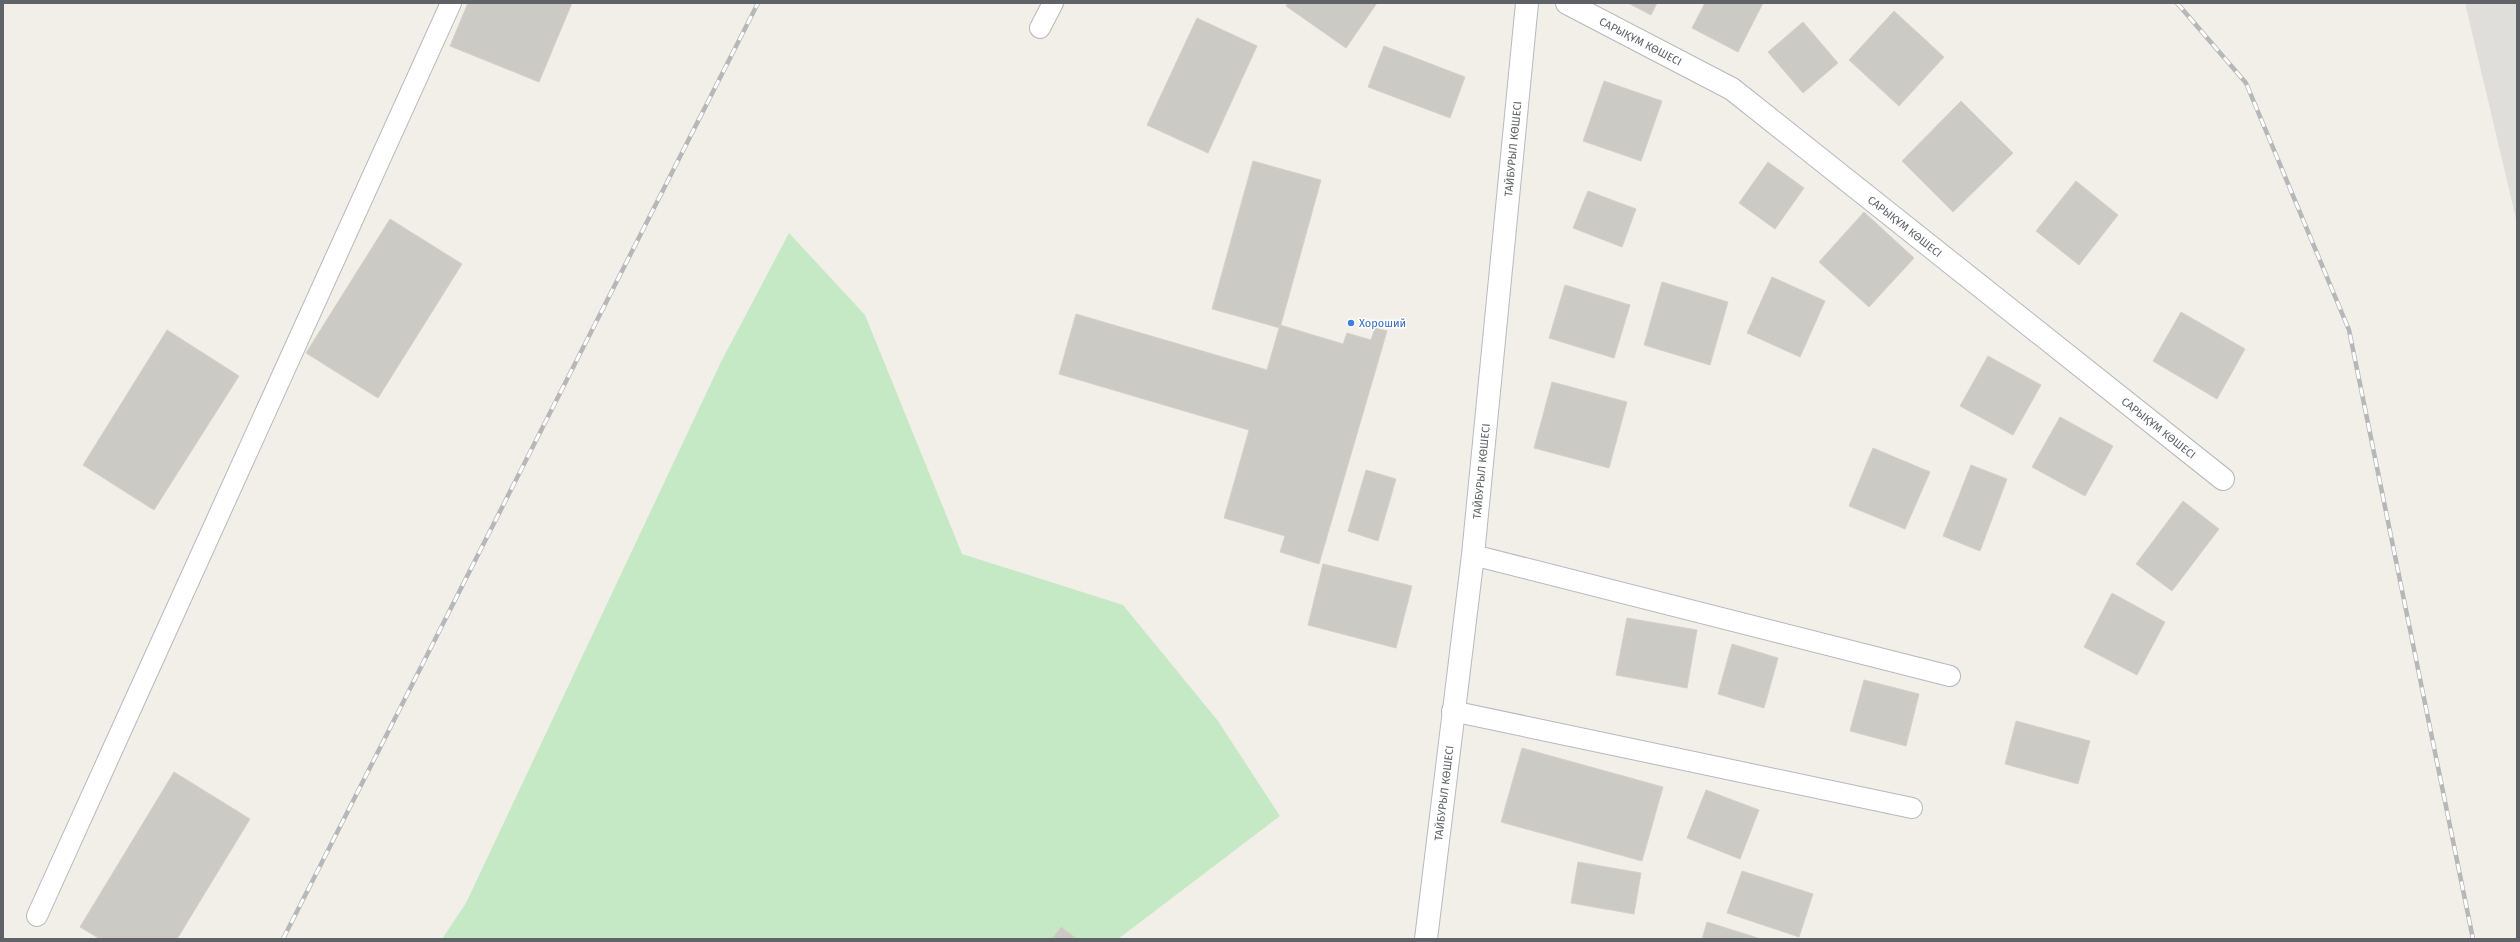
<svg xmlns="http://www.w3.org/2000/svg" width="2520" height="942" font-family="'Fira Sans',sans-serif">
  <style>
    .industrial { fill: #e0deda }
    .green { fill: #c5e8c5 }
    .building { fill: #cccac5; stroke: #d6d1c6 }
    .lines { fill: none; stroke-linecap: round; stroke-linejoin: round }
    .lane-casing { stroke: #b5b8bc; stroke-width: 22 }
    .street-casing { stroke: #b5b8bc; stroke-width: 24 }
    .secondary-casing { stroke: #b6babf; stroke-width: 24 }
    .lane { stroke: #fff; stroke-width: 20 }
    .street { stroke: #fff; stroke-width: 22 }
    .secondary { stroke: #fff; stroke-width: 22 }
    .rail-casing { stroke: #b6b7b8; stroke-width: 4.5 }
    .rail { stroke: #fff; stroke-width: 3; stroke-dasharray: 9; stroke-linecap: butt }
    .shop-dot { fill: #3f7fe0; stroke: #fff; stroke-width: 1.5 }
    .labels { text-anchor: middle; stroke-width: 3; stroke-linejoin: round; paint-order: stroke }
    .street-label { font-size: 11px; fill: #5f6368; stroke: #fff }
    .shop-label { font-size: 11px; fill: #366cbe; stroke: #fff; text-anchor: start }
  </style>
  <rect width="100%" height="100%" fill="#f1efe8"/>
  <path class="industrial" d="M2465 3H2517V223Z"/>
  <path class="green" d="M789 233 865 315 962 554 1123 605 1218 721 1280 816 1118 939H442L466 903 721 362Z"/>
  <g class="building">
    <path d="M468 3H572L539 82 450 46Z"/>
    <path d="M1288 3H1377L1346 48 1286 6Z"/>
    <path d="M1628 3H1657L1651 15Z"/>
    <path d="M1705 3H1763L1738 52 1692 28Z"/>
    <path d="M1894 11 1944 57 1899 106 1849 60Z"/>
    <path d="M1197 18 1257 46 1208 153 1147 125Z"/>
    <path d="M1803 22 1838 63 1803 93 1768 52Z"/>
    <path d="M1384 46 1465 77 1450 118 1368 87Z"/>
    <path d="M1604 81 1662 101 1641 161 1583 141Z"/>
    <path d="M1961 101 2013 153 1953 212 1902 161Z"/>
    <path d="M1253 161 1321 180 1280 328 1212 309Z"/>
    <path d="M1768 162 1804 188 1775 229 1739 203Z"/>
    <path d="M2076 181 2118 215 2079 265 2036 231Z"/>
    <path d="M1588 191 1636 209 1622 247 1573 228Z"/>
    <path d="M1864 212 1914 258 1869 307 1819 262Z"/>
    <path d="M390 219 462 264 378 398 306 353Z"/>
    <path d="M1772 277 1825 301 1800 357 1747 333Z"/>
    <path d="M1662 282 1728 302 1710 365 1644 345Z"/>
    <path d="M1565 285 1630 305 1614 358 1549 338Z"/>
    <path d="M2181 312 2245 349 2217 399 2153 361Z"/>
    <path d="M1076 314 1267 370 1280 325 1343 344 1347 333 1371 340 1375 328 1387 331 1319 564 1280 552 1285 536 1224 518 1249 430 1059 374Z"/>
    <path d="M167 330 239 376 154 510 83 465Z"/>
    <path d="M1988 356 2041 385 2013 435 1960 406Z"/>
    <path d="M1552 382 1627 402 1609 468 1534 448Z"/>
    <path d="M2060 417 2113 446 2085 496 2032 467Z"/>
    <path d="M1873 448 1930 472 1905 529 1849 506Z"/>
    <path d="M1971 465 2007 479 1980 551 1943 536Z"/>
    <path d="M1366 470 1396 479 1378 541 1348 531Z"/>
    <path d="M2183 501 2219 529 2172 591 2136 564Z"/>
    <path d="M1323 564 1412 586 1396 648 1308 625Z"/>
    <path d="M2112 593 2165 622 2137 675 2084 647Z"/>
    <path d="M1627 618 1697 630 1687 688 1616 675Z"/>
    <path d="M1732 644 1778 658 1764 708 1718 694Z"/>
    <path d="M1864 680 1919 694 1906 746 1850 731Z"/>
    <path d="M2016 721 2090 741 2078 784 2005 764Z"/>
    <path d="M1522 748 1663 787 1642 861 1501 822Z"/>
    <path d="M174 772 250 819 177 939H100L80 927Z"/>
    <path d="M1706 790 1759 810 1740 859 1687 838Z"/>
    <path d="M1578 862 1641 873 1634 914 1571 903Z"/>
    <path d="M1742 871 1813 894 1799 937 1727 913Z"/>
    <path d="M1707 922 1761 939H1702Z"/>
    <path d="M1061 927 1077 939H1052Z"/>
  </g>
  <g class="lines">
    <g class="lane-casing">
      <g id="lane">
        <path d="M1040 28 1053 3"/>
        <path d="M1473 555 1950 676"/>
        <path d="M1452 711 1912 808"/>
        <path d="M37 916 451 3"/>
      </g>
    </g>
    <g class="street-casing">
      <g id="street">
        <path id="s1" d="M1567 3 1732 89 2223 479"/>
      </g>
    </g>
    <g class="secondary-casing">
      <g id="secondary">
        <path id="s2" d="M1426 939 1473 555 1527 3"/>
      </g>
    </g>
    <use href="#lane" class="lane"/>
    <use href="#street" class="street"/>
    <use href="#secondary" class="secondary"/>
    <g class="rail-casing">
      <g id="rail">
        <path d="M2177 3 2246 83 2349 330 2473 939"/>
        <path d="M283 939 758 3"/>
      </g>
    </g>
    <use href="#rail" class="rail"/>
  </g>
  <circle class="shop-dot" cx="1351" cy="323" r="4"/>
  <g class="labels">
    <g class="street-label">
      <text dy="4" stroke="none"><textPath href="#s1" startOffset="83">САРЫҚҰМ КӨШЕСІ</textPath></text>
      <text dy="4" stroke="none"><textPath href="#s2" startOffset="795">ТАЙБУРЫЛ КӨШЕСІ</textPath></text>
      <text dy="4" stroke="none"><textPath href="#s1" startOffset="407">САРЫҚҰМ КӨШЕСІ</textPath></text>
      <text dy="4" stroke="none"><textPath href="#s1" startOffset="731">САРЫҚҰМ КӨШЕСІ</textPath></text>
      <text dy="4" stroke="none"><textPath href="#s2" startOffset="471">ТАЙБУРЫЛ КӨШЕСІ</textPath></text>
      <text dy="4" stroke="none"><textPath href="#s2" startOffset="147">ТАЙБУРЫЛ КӨШЕСІ</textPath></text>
    </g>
    <g class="shop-label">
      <text x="1359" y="327">Хороший</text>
    </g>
  </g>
  <rect width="2520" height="942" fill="none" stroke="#5f6368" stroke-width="8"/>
</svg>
